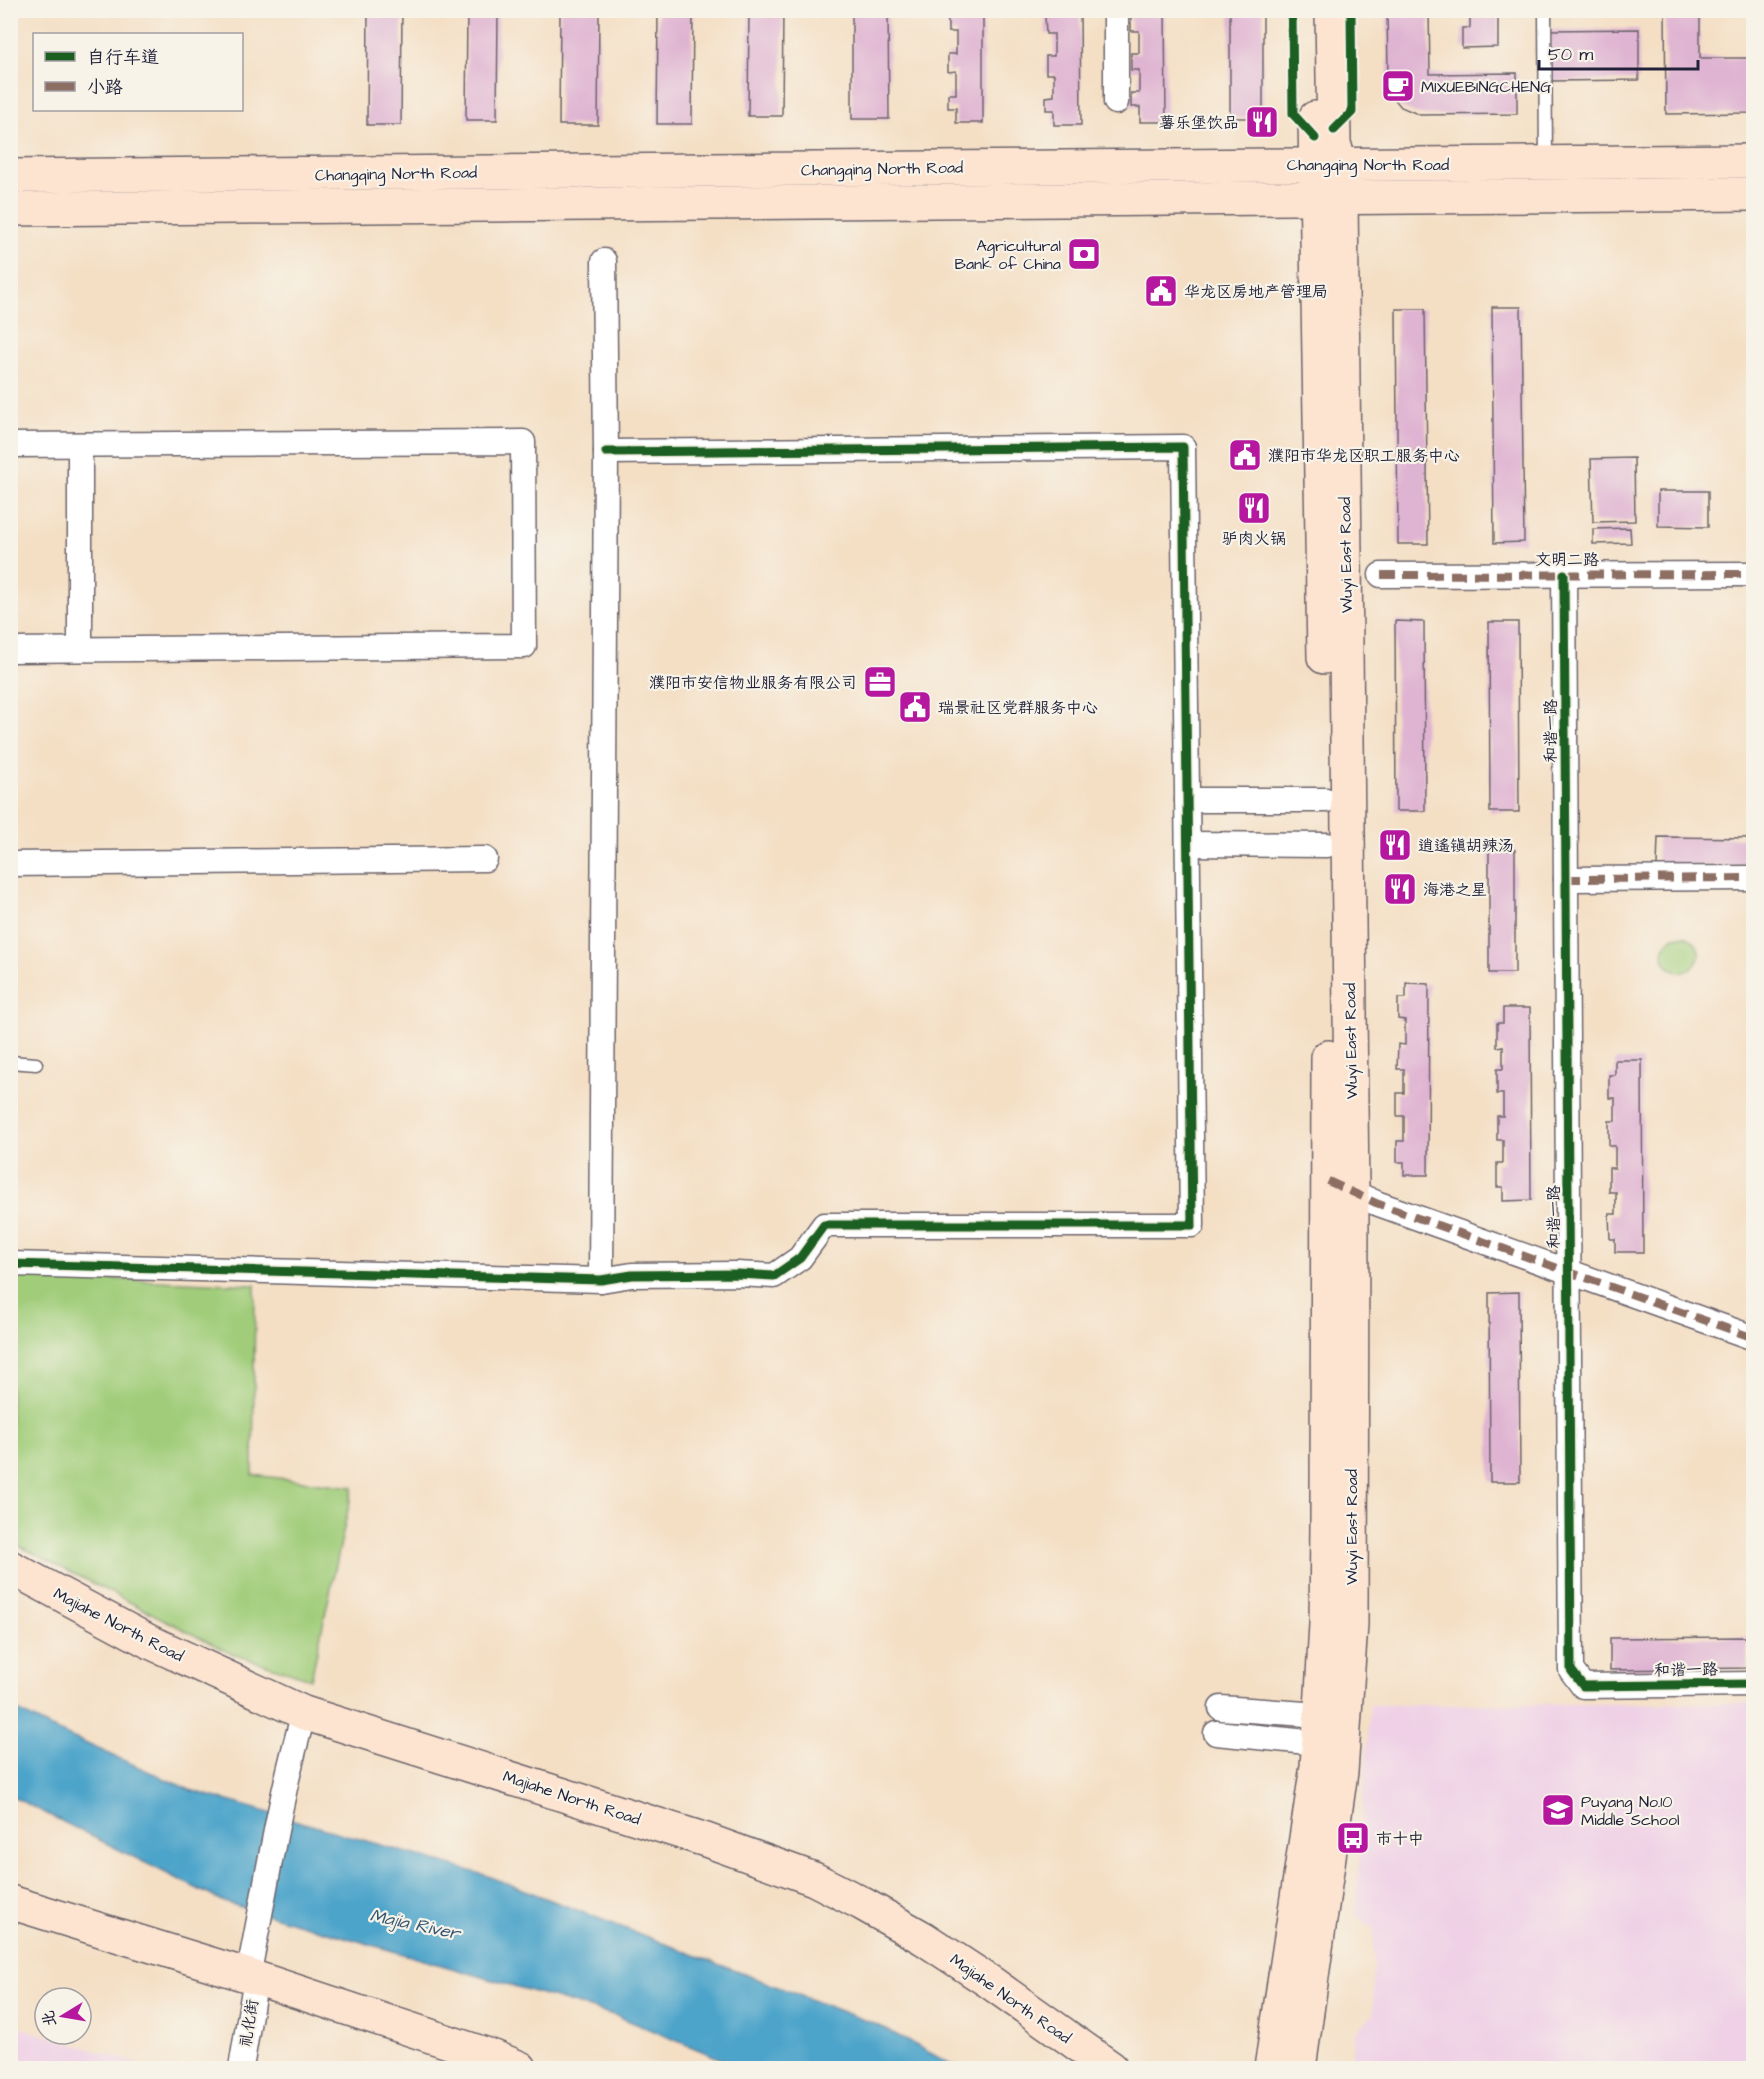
<svg xmlns="http://www.w3.org/2000/svg" width="1764" height="2079" font-family="'Architects Daughter','LXGW WenKai TC',sans-serif">
  <style>
    .built { fill: #efd0e6 }
    .green { fill: #a1cd7a; stroke: #62785a; stroke-width: 1.5 }
    .water { fill: #4ea4ca; stroke: #386382; stroke-width: 1.5 }
    .building { fill: #dfb3d2 }
    .lines { fill: none; stroke-linecap: round; stroke-linejoin: round }
    .lane-casing { stroke: #6c646b; stroke-width: 15 }
    .street-casing { stroke: #6c646b; stroke-width: 27 }
    .secondary-casing { stroke: #6c646b; stroke-width: 36 }
    .lane { stroke: #fff; stroke-width: 12 }
    .street { stroke: #fff; stroke-width: 24 }
    .secondary { stroke: #fde4d1; stroke-width: 33 }
    .quiet { stroke: #8d6e63; stroke-width: 8; stroke-dasharray: 15 8; stroke-linecap: butt }
    .cycleway-casing { stroke: #f7f3e8; stroke-width: 13 }
    .cycleway { stroke: #1b5e20; stroke-width: 9 }
    .labels { text-anchor: middle; stroke-width: 4.5; stroke-linejoin: round; paint-order: stroke }
    .poi-label { font-size: 16px; fill: #22223b; stroke: #f7f3e8; text-anchor: start }
    .street-label { font-size: 16px; fill: #22223b; stroke: #f7f3e8 }
    .water-label { font-size: 18px; font-style: italic; fill: #345674; stroke: #f7f3e8 }
  </style>
  <rect width="100%" height="100%" fill="#f7f3e8"/>
  <filter id="ink" filterUnits="userSpaceOnUse"><feTurbulence type="fractalNoise" baseFrequency=".0167" numOctaves="2"/><feDisplacementMap in="SourceGraphic" scale="12" xChannelSelector="R" yChannelSelector="G"/><feConvolveMatrix kernelMatrix="1 2 1 2 8 2 1 2 1" color-interpolation-filters="sRGB"/></filter>
  <filter id="wash" filterUnits="userSpaceOnUse"><feTurbulence type="fractalNoise" baseFrequency=".008" numOctaves="4" result="noise"/><feDisplacementMap in="SourceGraphic" scale="24" xChannelSelector="R" yChannelSelector="G"/><feGaussianBlur stdDeviation="1.35" result="paint"/><feColorMatrix in="noise" values="0 0 0 0 0 0 0 0 0 0 0 0 0 0 0 0 0 1.4 0 .05"/><feComposite in="paint" operator="in"/></filter>
  <g filter="url(#wash)">
    <rect width="100%" height="100%" fill="#f4dfc5"/>
    <g class="built">
      <path d="M1753 1703V2068H1351L1355 2033 1373 2015 1374 1929 1355 1915 1370 1705Z"/>
      <path d="M10 2025H11L153 2068H11Z"/>
    </g>
    <g class="green">
      <circle cx="1681" cy="954" r="18"/>
      <path d="M10 1275 255 1285 253 1475 353 1487 311 1679 232 1654 11 1542Z"/>
    </g>
    <path class="water" d="M10 1707 49 1727 190 1790 488 1876 880 2026 958 2068H743L617 2016 224 1902 11 1796Z"/>
    <g id="blocks">
      <g class="building">
        <path d="M368 10H402L401 125H367Z"/>
        <path d="M467 10H498L497 120H466Z"/>
        <path d="M560 10H599L598 125H559Z"/>
        <path d="M658 10H693L692 124H657Z"/>
        <path d="M749 10H783L782 116H748Z"/>
        <path d="M852 10H888L889 119H852Z"/>
        <path d="M956 10H983V123H956V108H948V94H956V71L948 72V54H956V32H948V14H956Z"/>
        <path d="M1054 10H1080L1081 125H1054V110H1046V97L1054 96V74H1046V56H1054V34H1046L1045 16H1054Z"/>
        <path d="M1139 10H1165L1166 122H1140V107H1131V93H1139V70H1131V53H1139V31H1131V13H1139Z"/>
        <rect x="1230" y="10" width="33" height="108"/>
        <path d="M1387 10H1429L1430 74 1517 73V114L1420 115 1401 107 1392 96 1388 75Z"/>
        <path d="M1470 10H1498V47L1462 48V28H1470Z"/>
        <path d="M1665 10H1700V58H1754V113L1666 114Z"/>
        <path d="M1639 29V80L1551 81 1550 30Z"/>
        <path d="M1492 307H1521L1524 542 1494 543Z"/>
        <path d="M1396 309H1425L1428 544H1398Z"/>
        <path d="M1634 458 1635 521 1593 522 1591 459Z"/>
        <path d="M1658 491H1708V527L1658 526Z"/>
        <path d="M1630 528 1631 543 1593 544V529Z"/>
        <path d="M1395 621 1424 622 1425 811H1396Z"/>
        <path d="M1489 622H1518L1519 812H1490Z"/>
        <path d="M1658 837 1754 838V867L1657 866Z"/>
        <rect x="1489" y="850" width="26" height="123"/>
        <path d="M1406 983 1429 984 1428 1175H1404V1162H1397V1141H1404V1116H1397V1093H1404V1069H1397L1398 1044 1405 1045V1020L1398 1019V998H1406Z"/>
        <path d="M1503 1008H1530L1531 1200 1503 1201V1187H1497V1163H1503V1140H1497V1116H1503V1094H1497V1069H1503V1046L1497 1047V1023H1503Z"/>
        <path d="M1615 1060H1642L1643 1252H1615V1239H1610L1609 1214H1616V1192H1609V1168H1615V1146H1609V1121H1615V1098H1609V1075H1615Z"/>
        <path d="M1519 1292 1520 1482H1490L1489 1293Z"/>
        <path d="M1747 1637V1668L1610 1670V1638Z"/>
      </g>
    </g>
  </g>
  <g filter="url(#ink)">
    <use href="#blocks" fill-opacity="0" stroke="#6c646b" stroke-width="1.5"/>
    <g class="lines">
      <g class="lane-casing">
        <g id="lane">
          <path d="M1545 10 1546 162"/>
          <path d="M10 1062 36 1064"/>
        </g>
      </g>
      <g class="street-casing">
        <g id="street">
          <path d="M1116 10V102"/>
          <path d="M10 445 523 442 524 646 10 650"/>
          <path d="M80 446V649"/>
          <path d="M1564 574 1571 1670 1583 1686 1754 1684"/>
          <path d="M1381 575 1754 574"/>
          <path d="M1187 800H1326"/>
          <path d="M1188 844 1327 845"/>
          <path d="M10 864 485 859"/>
          <path d="M1566 879 1754 878"/>
          <path d="M1339 1186 1376 1203 1754 1338"/>
          <path d="M10 1264 601 1280 632 1275 737 1274 774 1276 800 1258 824 1225H1192L1183 447 606 452"/>
          <path d="M601 1280 606 452 604 261"/>
          <path d="M1221 1708 1320 1715"/>
          <path d="M1216 1733 1318 1743"/>
          <path d="M248 1976C266 1888 279 1799 304 1713"/>
          <path d="M241 2068 256 1978"/>
        </g>
      </g>
      <g class="secondary-casing">
        <g id="secondary">
          <path d="M1315 118 1324 657"/>
          <path d="M10 176 1754 161"/>
          <path d="M10 209 1754 194"/>
          <path d="M10 1567 150 1642 304 1713 706 1840 814 1879 861 1903 923 1938 990 1982 1111 2068"/>
          <path d="M10 1902 256 1978 494 2057 520 2068"/>
          <path d="M1271 2068 1317 1766 1322 1693 1326 1624 1327 1524 1328 1057"/>
          <path d="M1299 2068 1341 1772 1351 1624 1352 1192 1341 198 1340 164 1334 143 1332 10"/>
        </g>
      </g>
      <use href="#lane" class="lane"/>
      <use href="#street" class="street"/>
      <use href="#secondary" class="secondary"/>
      <g class="quiet">
        <path d="M1381 575 1754 574"/>
        <path d="M1566 879 1754 878"/>
        <path d="M1328 1181 1376 1203 1754 1338"/>
      </g>
      <g class="cycleway-casing">
        <g id="cycleway">
          <path d="M1292 10 1293 114 1315 138"/>
          <path d="M1334 130 1352 112 1351 10"/>
          <path d="M1564 574 1571 1670 1583 1686 1754 1684"/>
          <path d="M10 1264 601 1280 632 1275 737 1274 774 1276 800 1258 824 1225H1192L1183 447 606 452"/>
        </g>
      </g>
      <use href="#cycleway" class="cycleway"/>
    </g>
  </g>
  <defs>
    <g id="cafe-square" transform="scale(1.725)"><rect x="-9" y="-9" width="18" height="18" rx="4" fill="#b5179e" stroke="#f7f3e8"/><path d="M-5.5-4.5H6V0H3Q3 3.5 0 3.5H-2.5Q-5.5 3.5-5.5 0ZM3-3.2v2h1.7v-2ZM-6 4.5H4V6H-6Z" fill="#fff"/></g>
    <g id="restaurant-square" transform="scale(1.725)"><rect x="-9" y="-9" width="18" height="18" rx="4" fill="#b5179e" stroke="#f7f3e8"/><path d="M-5-6h1v4h1v-4h1v4h1v-4h1v5L-1.5 .5V6h-2V.5L-5-1ZM5-6V6H3V1.5H1.5Q1.5-4 5-6Z" fill="#fff"/></g>
    <g id="bank-square" transform="scale(1.725)"><rect x="-9" y="-9" width="18" height="18" rx="4" fill="#b5179e" stroke="#f7f3e8"/><path d="M-6-4H6V4H-6ZM0-2.3a2.3 2.3 0 1 0 0 4.6a2.3 2.3 0 1 0 0-4.6Z" fill="#fff"/></g>
    <g id="civic-square" transform="scale(1.725)"><rect x="-9" y="-9" width="18" height="18" rx="4" fill="#b5179e" stroke="#f7f3e8"/><path d="M-.6-6.5H3V-4.5H.6V-3L4-1V1h2V6H-6V1h2V-1L-.6-3ZM-1.2 2.5V6h2.4V2.5Z" fill="#fff"/></g>
    <g id="office-square" transform="scale(1.725)"><rect x="-9" y="-9" width="18" height="18" rx="4" fill="#b5179e" stroke="#f7f3e8"/><path d="M-6-3h4V-5.5h4V-3h4V5H-6ZM-1-4.5V-3h2v-1.5ZM-6 0V1H6V0Z" fill="#fff"/></g>
    <g id="school-square" transform="scale(1.725)"><rect x="-9" y="-9" width="18" height="18" rx="4" fill="#b5179e" stroke="#f7f3e8"/><path d="M0-5L7-2L0 1L-7-2ZM-4 1L0 2.5L4 1V4Q0 6-4 4Z" fill="#fff"/></g>
    <g id="bus-square" transform="scale(1.725)"><rect x="-9" y="-9" width="18" height="18" rx="4" fill="#b5179e" stroke="#f7f3e8"/><path d="M-5-6H5V4H4V6H2V4H-2V6H-4V4H-5ZM-3.5-4V0h7V-4ZM-3.5 1.2v1.5H-2V1.2ZM2 1.2v1.5H3.5V1.2Z" fill="#fff"/></g>
  </defs>
  <g fill-rule="evenodd">
    <use href="#cafe-square" x="1398" y="86"/>
    <use href="#restaurant-square" x="1262" y="122"/>
    <use href="#bank-square" x="1084" y="254"/>
    <use href="#civic-square" x="1161" y="291"/>
    <use href="#civic-square" x="1245" y="455"/>
    <use href="#restaurant-square" x="1254" y="508"/>
    <use href="#office-square" x="880" y="682"/>
    <use href="#civic-square" x="915" y="707"/>
    <use href="#restaurant-square" x="1395" y="845"/>
    <use href="#restaurant-square" x="1400" y="889"/>
    <use href="#school-square" x="1558" y="1810"/>
    <use href="#bus-square" x="1353" y="1838"/>
  </g>
  <g class="labels">
    <g class="poi-label">
      <text x="1421" y="92">MIXUEBINGCHENG</text>
      <text x="1239" y="128" text-anchor="end">薯乐堡饮品</text>
      <text x="1061" y="251" text-anchor="end">Agricultural<tspan x="1061" dy="18">Bank of China</tspan></text>
      <text x="1184" y="297">华龙区房地产管理局</text>
      <text x="1268" y="461">濮阳市华龙区职工服务中心</text>
      <text x="1254" y="544" text-anchor="middle">驴肉火锅</text>
      <text x="857" y="688" text-anchor="end">濮阳市安信物业服务有限公司</text>
      <text x="938" y="713">瑞景社区党群服务中心</text>
      <text x="1418" y="851">逍遥镇胡辣汤</text>
      <text x="1423" y="895">海港之星</text>
      <text x="1581" y="1807">Puyang No.10<tspan x="1581" dy="18">Middle School</tspan></text>
      <text x="1376" y="1844">市十中</text>
    </g>
    <g class="street-label">
      <text x="1368" y="170">Changqing North Road</text>
      <text transform="translate(882 168) rotate(-1)" y="6">Changqing North Road</text>
      <text transform="translate(396 173) rotate(-1)" y="6">Changqing North Road</text>
      <text transform="translate(1345 555) rotate(-91)" y="6">Wuyi East Road</text>
      <text x="1567" y="565">文明二路</text>
      <text transform="translate(1550 731) rotate(-90)" y="6">和谐一路</text>
      <text transform="translate(1350 1041) rotate(-91)" y="6">Wuyi East Road</text>
      <text transform="translate(1553 1217) rotate(-90)" y="6">和谐一路</text>
      <text transform="translate(1351 1527) rotate(-90)" y="6">Wuyi East Road</text>
      <text transform="translate(119 1624) rotate(27)" y="6">Majiahe North Road</text>
      <text transform="translate(1686 1669) rotate(-1)" y="6">和谐一路</text>
      <text transform="translate(572 1797) rotate(18)" y="6">Majiahe North Road</text>
      <text transform="translate(1011 1998) rotate(35)" y="6">Majiahe North Road</text>
      <text transform="translate(248 2023) rotate(-81)" y="6">礼化街</text>
    </g>
    <g class="water-label">
      <text transform="translate(415 1924) rotate(12)" y="6">Majia River</text>
    </g>
  </g>
  <rect width="1764" height="2079" fill="none" stroke="#f7f3e8" stroke-width="36"/>
  <rect x="33" y="33" width="210" height="78" fill="#f7f3e8" stroke="#a29fa3" stroke-width="1.5"/>
  <rect x="45" y="52" width="30" height="9" fill="#1b5e20" stroke="#a29fa3" stroke-width="1.5"/>
  <text x="87" y="63" font-size="18" fill="#22223b">自行车道</text>
  <rect x="45" y="82" width="30" height="9" fill="#8d6e63" stroke="#a29fa3" stroke-width="1.5"/>
  <text x="87" y="93" font-size="18" fill="#22223b">小路</text>
  <g transform="translate(63 2016) rotate(259)"><circle r="28" fill="#f7f3e8" stroke="#a29fa3" stroke-width="1.5"/>
  <path d="M0-4.5L10 22L0 15L-10 22Z" fill="#b5179e"/>
  <text y="-9" font-size="16" font-weight="bold" text-anchor="middle" fill="#22223b">北</text>
  </g>
  <path d="M1539 60v9h159v-9" fill="none" stroke="#22223b" stroke-width="3"/>
  <text x="1548" y="60" font-size="18" fill="#22223b" stroke="#f7f3e8" stroke-width="4.5" paint-order="stroke">50 m</text>
</svg>
